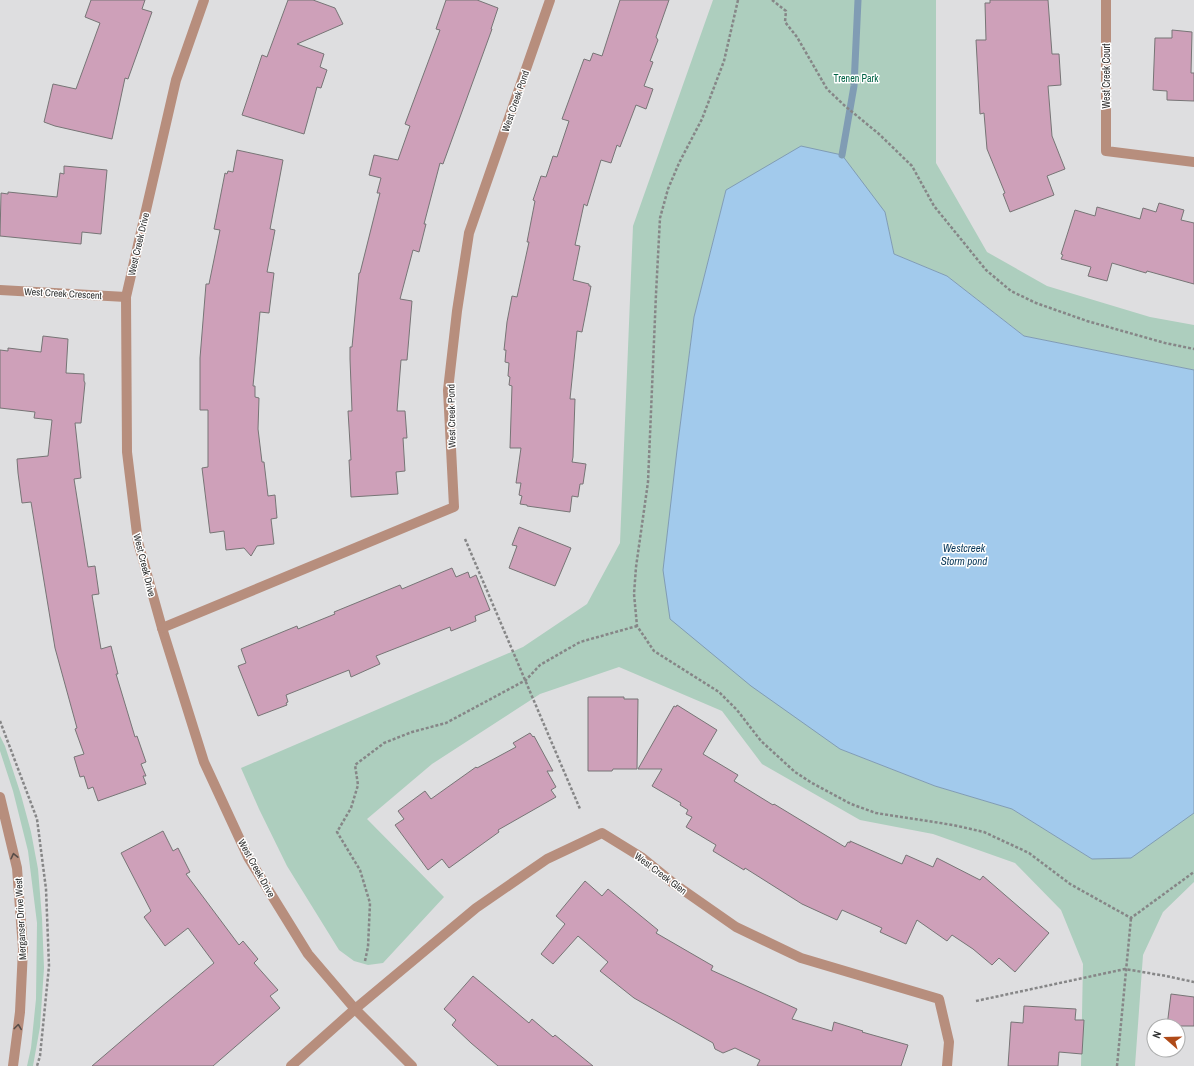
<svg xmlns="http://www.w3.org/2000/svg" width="1194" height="1066" font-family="'Archivo Narrow',sans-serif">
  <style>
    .green { fill: #adcebe }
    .water { fill: #a2caec; stroke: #809cb4 }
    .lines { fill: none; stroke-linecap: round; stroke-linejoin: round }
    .stream { stroke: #809cb4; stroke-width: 7 }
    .building { fill: #cea0b9; stroke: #777576 }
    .path { stroke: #868687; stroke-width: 2.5; stroke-dasharray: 3 2; stroke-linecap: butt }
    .minor { stroke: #b78e7d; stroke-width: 10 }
    .tertiary { stroke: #b78e7d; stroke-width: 10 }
    .oneway { stroke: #584d48 }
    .labels { text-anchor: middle; stroke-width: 3; stroke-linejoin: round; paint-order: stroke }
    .street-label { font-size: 10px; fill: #303131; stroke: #fff }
    .park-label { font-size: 10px; fill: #006345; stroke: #fff }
    .water-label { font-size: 11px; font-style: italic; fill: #093859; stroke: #fff }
  </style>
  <rect width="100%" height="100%" fill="#dedee0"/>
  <g class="green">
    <path d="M713 0H936V163L987 252 1047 286 1150 317 1194 325V370L1024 336 947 276 894 254 885 212 726 190 694 317 677 450 840 749 935 786 1012 809 1092 859 1194 813V882L1163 912 1143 955 1135 1066H1081L1083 964 1061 910 1015 863 933 834 860 820 762 764 722 711 619 667 540 694 432 764 367 819 444 897 383 963 368 965 354 961 339 950 287 866 259 809 241 768 523 647 587 604 620 543 633 226Z"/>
    <path d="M0 736 5 746 21 795 31 832 38 869 42 918 44 968 40 1027 33 1066H27L31 1048 36 999 37 923 28 851 13 791 0 751Z"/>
  </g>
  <path class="water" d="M801 146 842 155 885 212 894 254 947 276 1024 336 1194 370V813L1131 858 1092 859 1012 809 935 786 840 749 751 686 670 619 663 570 677 450 694 317 726 190Z"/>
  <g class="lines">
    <path class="stream" d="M842 155 854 86 858 0"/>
  </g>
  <g class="building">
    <path d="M91 0H145L142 9 152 12 128 79 125 78 112 139 55 126 44 122 53 84 76 89 100 23 85 17Z"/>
    <path d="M288 0H313L335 8 343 24 297 44 324 54 320 67 327 70 321 88 317 87 304 134 242 115 262 55 267 57Z"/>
    <path d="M446 0H477L498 8 491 29H492L443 164 440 163 424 224H426L419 252 413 250 400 299 412 301 407 360H401L397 411H405L407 438H403L405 471 396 472 398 494 351 497 349 460H351L348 411H352L350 359V347H352L359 273H360L380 193H377L381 178 369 175 374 155 398 160 410 126 405 124 440 30 436 29Z"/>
    <path d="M620 0H669L656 37 658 40 650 61 653 62 644 86 653 89 646 109 636 105 620 147 617 145 611 163 601 160 587 206 584 204 575 245 580 246 573 280 589 284V286H591L582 332 577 331 570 399H575L573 457 572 462 586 464 583 484H580L578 497 572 496 570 512 527 506V505L520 504 522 496 519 495 521 483H516L521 448H510L512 386 509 385 510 377 508 376 509 363 505 362 506 350H504L507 322 512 296 517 297 529 242H527L535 201 533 200 541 176 546 177 553 156 557 157 569 121 562 119 584 59 590 61 593 53 602 56Z"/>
    <path d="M990 0H1048L1052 54H1059L1061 85 1048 86 1052 136 1065 169 1047 176 1054 195 1010 212 1003 194 1005 193 987 149 984 113 980 114 976 40H986L985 3H990Z"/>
    <path d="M1172 30 1192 32 1191 73H1194V101L1167 100V91L1153 90 1155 38H1172Z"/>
    <path d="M237 150 283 160 270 229 275 230 267 272 274 273 269 313 260 312 253 386H255V397L259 398 258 429 262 462H264L268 496 275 495 277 518 271 519 274 544 257 546 251 556 244 548 226 550 224 531 210 533 202 468 208 467V410H200V358L206 284H209L220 230 214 229 225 173 227 174 228 171 233 172Z"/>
    <path d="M64 166 107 170 101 234 82 232 81 244 0 236 1 193 8 194V192L57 197 60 173 64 174Z"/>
    <path d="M1159 203 1184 210 1181 220 1194 223V284L1147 271 1146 273 1112 263 1107 281 1088 276 1091 267 1061 259 1063 255 1061 254 1075 210 1095 216 1097 207 1140 219 1143 208 1156 212Z"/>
    <path d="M43 336 68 339 66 373 84 374V381L85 383 81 423H75L81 478 74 479 88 567 95 566 99 594 92 595 101 649 111 646 118 674H116L135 737 137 736 146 762 141 764 146 776H143L146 784 98 801 93 787 88 789 84 776 80 777 74 757 84 754 75 729 77 728 55 648 31 502 22 503 18 473 17 459 48 456 52 420 34 418 35 412 0 408V350L8 351V348L41 352Z"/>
    <path d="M519 527 571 548 555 586 509 568 517 546 512 545Z"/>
    <path d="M452 568 456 577 468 572 470 578 476 575 490 610 475 616 476 621 451 631 450 627 376 656 380 664 351 677 349 670 286 695 288 702 286 703 287 705 258 716 238 666 246 663 241 649 297 626 298 629 335 614 334 612 400 585 402 589Z"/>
    <path d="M588 697H624V699H638L637 769H613L612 771H588Z"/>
    <path d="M677 705 717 730 703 754 738 775 734 781 773 805 774 804 845 847 848 842 850 843V841L902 864 906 855 933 867 937 858 980 880 983 876 1049 933 1015 972 999 958 992 965 973 949 952 935 947 941 917 920 906 944 880 932 882 928 842 910 837 920 802 904 745 868 744 870 713 851 716 845 686 827 692 817 686 814 688 810 680 805 681 803 652 786 662 769H638L674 706 676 707Z"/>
    <path d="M530 733 533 737 534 736 553 771H547L556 787 551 790 556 797 498 830 499 832 449 868 442 859 428 870 395 825 404 819 398 811 425 791 431 799 476 767 477 768 516 747 513 743Z"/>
    <path d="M163 831 173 851 178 848 190 872 186 874 239 945 243 941 258 959 254 963 278 990 270 996 280 1008 213 1066H92L161 1007 214 963 188 928 165 946 144 917 151 911 121 853Z"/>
    <path d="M585 881 602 896 608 889 658 930 656 933 713 966 711 970 797 1009 792 1019 832 1031 834 1022 863 1031 862 1032 908 1045 901 1066H757L760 1060 735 1048 723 1053 715 1049 713 1043 634 998 600 971 608 962 578 936 553 964 541 954 565 924 556 916Z"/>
    <path d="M473 976 529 1023 532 1019 553 1037 555 1035 593 1066H498L471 1043 452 1025 456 1020 444 1009Z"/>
    <path d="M1171 994 1194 997V1026H1167Z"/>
    <path d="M1024 1006 1076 1009 1075 1020H1084L1082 1054 1059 1052 1058 1066H1008L1011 1022 1023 1023Z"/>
  </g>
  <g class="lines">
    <g class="path">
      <path d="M738 0 724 61 702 119 679 163 668 189 660 218 656 294 648 482 636 567 634 594 637 626 654 651 719 692 737 710 761 741 795 772 812 783 851 804 876 813 953 825 984 832 1029 853 1070 884 1131 918 1194 872"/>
      <path d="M772 0 786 11 785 22 797 37 827 89 845 106 879 134 912 166 934 206 986 270 1011 291 1036 303 1087 321 1165 343 1194 349"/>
      <path d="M465 539 580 809"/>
      <path d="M0 721 37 819 46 889 49 966 40 1056 37 1066"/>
      <path d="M365 961 368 947 370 903 360 870 337 832 351 808 358 785 355 765 384 743 412 732 446 723 526 680 540 665 580 642 637 626"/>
      <path d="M976 1001 1125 969 1166 976 1194 982"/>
      <path d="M1117 1066 1131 918"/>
    </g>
    <g class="minor">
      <path d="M204 0 176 80 126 297 127 452 138 542 162 628 204 762 248 857 308 954 355 1009 412 1066"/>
      <path d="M1106 0V151L1194 162"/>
      <path d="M0 290 126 297"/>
      <path d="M162 628 454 507 448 390 457 311 469 233 550 0"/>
      <path d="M291 1066 355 1009 476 908 547 859 602 833 641 857 673 883 736 927 801 958 939 999 949 1042 947 1066"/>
    </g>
    <path class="tertiary" d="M0 797 17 868 23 949 20 1012 13 1066"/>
  </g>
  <defs><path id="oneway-chevron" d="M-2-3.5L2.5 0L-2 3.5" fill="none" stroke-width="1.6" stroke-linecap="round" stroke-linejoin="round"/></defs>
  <g class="oneway">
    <use href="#oneway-chevron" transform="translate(14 856) rotate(-103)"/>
    <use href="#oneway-chevron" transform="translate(18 1027) rotate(-83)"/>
  </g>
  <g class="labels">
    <g class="street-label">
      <text transform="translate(1106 76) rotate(-90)" y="4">West Creek Court</text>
      <text transform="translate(515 101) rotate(-71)" y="4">West Creek Pond</text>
      <text transform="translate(138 244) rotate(-77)" y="4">West Creek Drive</text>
      <text transform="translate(63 293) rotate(3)" y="4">West Creek Crescent</text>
      <text transform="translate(451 416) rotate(-91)" y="4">West Creek Pond</text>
      <text transform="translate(145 565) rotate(76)" y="4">West Creek Drive</text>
      <text transform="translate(257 868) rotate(61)" y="4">West Creek Drive</text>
      <text transform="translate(661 873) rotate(37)" y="4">West Creek Glen</text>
      <text transform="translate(20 919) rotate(-93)" y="4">Merganser Drive West</text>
    </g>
    <g class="park-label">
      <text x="856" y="82">Trenen Park</text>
    </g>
    <g class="water-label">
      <text x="964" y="552">Westcreek<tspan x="964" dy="13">Storm pond</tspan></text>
    </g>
  </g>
  <g transform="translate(1166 1038) rotate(290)"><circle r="19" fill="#ffffff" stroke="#acadad"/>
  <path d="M0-3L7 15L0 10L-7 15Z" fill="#af4a18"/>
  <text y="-6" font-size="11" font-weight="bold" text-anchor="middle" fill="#303131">N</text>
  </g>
</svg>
